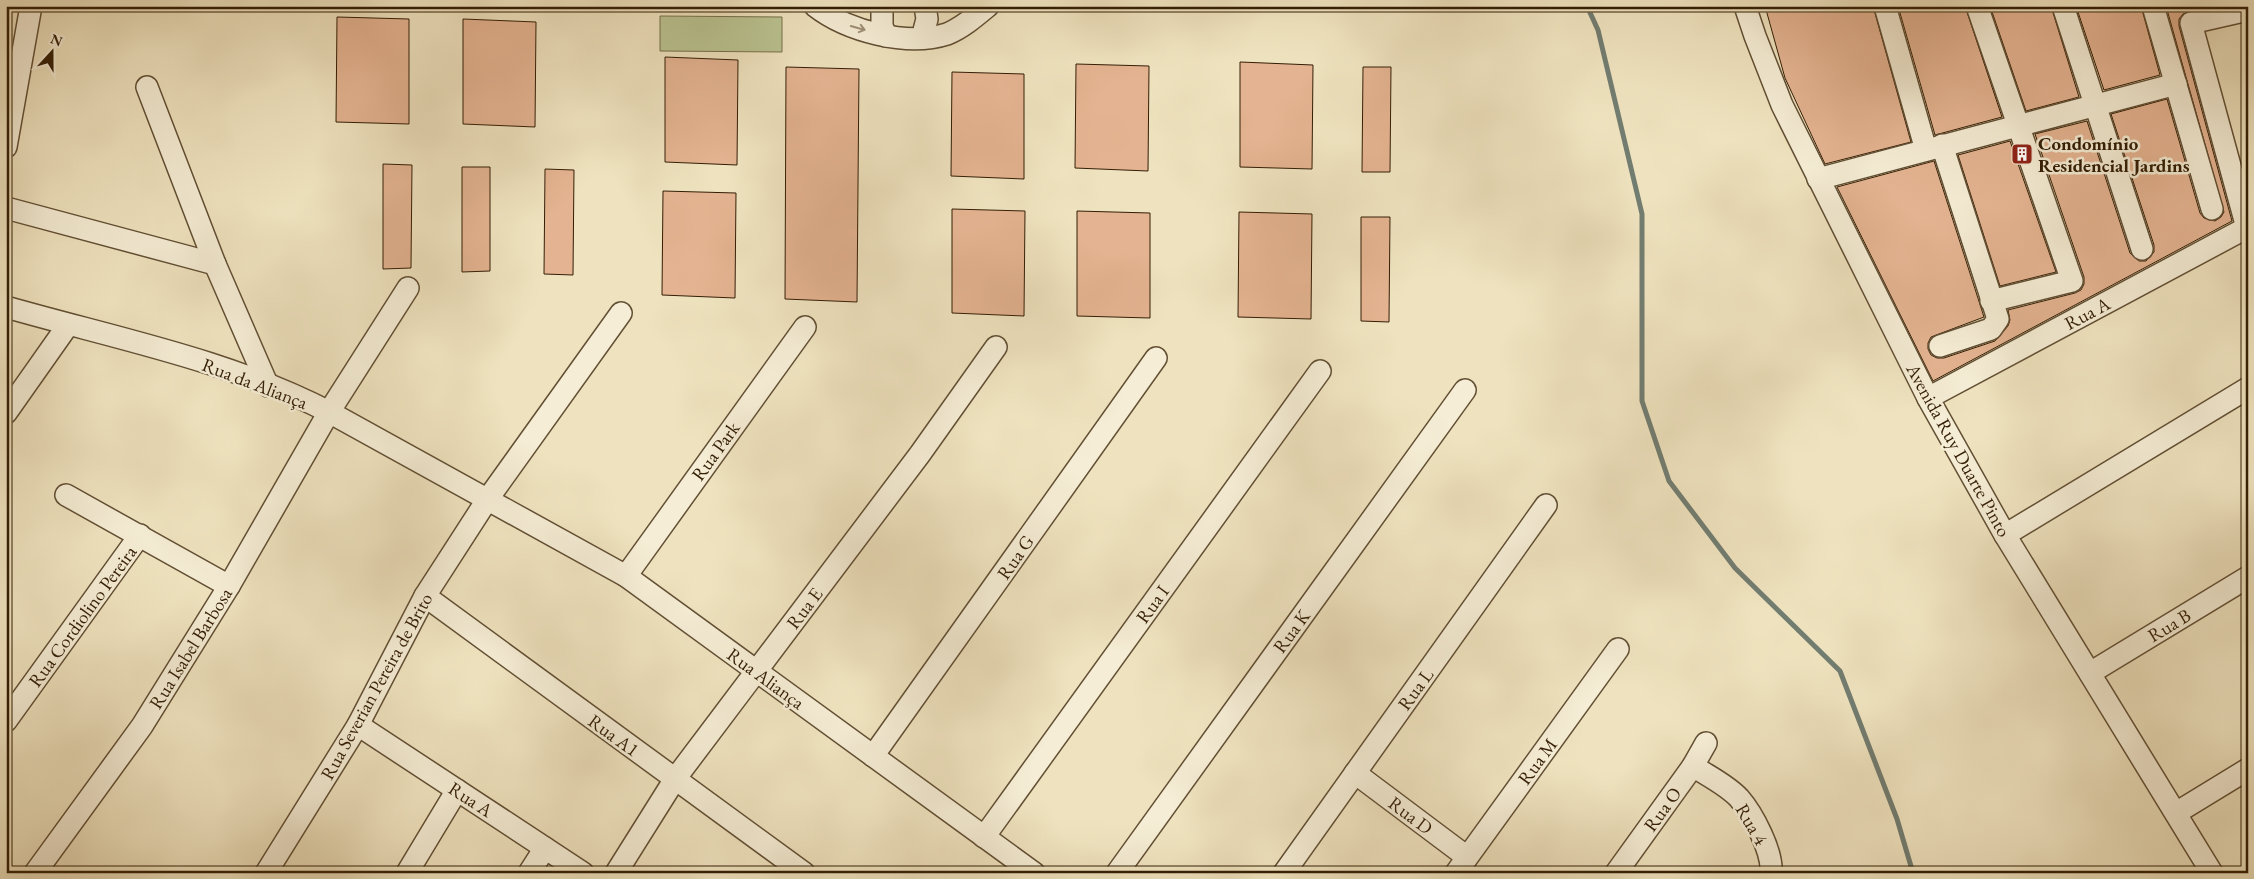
<svg xmlns="http://www.w3.org/2000/svg" width="2254" height="879" font-family="'EB Garamond',serif">
  <style>
    .green { fill: #bac391; stroke: #76704b }
    .lines { fill: none; stroke-linecap: round; stroke-linejoin: round }
    .stream { stroke: #727d71; stroke-width: 5 }
    .building { fill: #e4b391; stroke: #331e05 }
    .minor-casing { stroke: #624f34; stroke-width: 24 }
    .minor { stroke: #f5edd5; stroke-width: 21 }
    .oneway { stroke: #9e9077 }
    .labels { text-anchor: middle; stroke-width: 5; stroke-linejoin: round; paint-order: stroke }
    .poi-label { font-size: 19px; font-weight: bold; fill: #331e05; stroke: #f5edd5; text-anchor: start }
    .street-label { font-size: 19px; fill: #331e05; stroke: #f5edd5 }
  </style>
  <rect width="100%" height="100%" fill="#efe3bf"/>
  <filter id="stains"><feTurbulence type="fractalNoise" baseFrequency=".004" numOctaves="4"/><feColorMatrix values="0 0 0 0 .2 0 0 0 0 .09 0 0 0 0 .02 0 0 0 .5 -.17"/></filter>
  <radialGradient id="worn" r=".72"><stop offset=".6" stop-color="#630" stop-opacity="0"/><stop offset="1" stop-color="#630" stop-opacity=".3"/></radialGradient>
  <path class="green" d="M660 16 782 17V52L660 51Z"/>
  <g class="lines">
    <path class="stream" d="M1587 6 1598 30 1642 214V401L1669 481 1735 568 1840 671 1897 819 1913 873"/>
  </g>
  <g class="building">
    <path d="M1765 6H1873L1911 142 1825 164 1785 78Z"/>
    <path d="M1898 6H1965L2002 117 1935 135Z"/>
    <path d="M1990 6H2051L2079 97 2026 111Z"/>
    <path d="M2076 6H2141L2160 75 2104 90Z"/>
    <path d="M2166 6H2208L2183 14 2179 19V26L2232 221 1933 381 1837 187 1934 161 1984 317 1931 337 1928 343V349L1931 355 1937 358H1944L1995 341 2008 326 2010 320 2008 310 2075 293 2081 290 2084 284V277L2035 134 2087 121 2130 253 2139 261H2146L2154 252V245L2111 114 2167 99 2200 213 2204 218 2215 221 2221 217 2224 212Z"/>
    <path d="M337 17 409 19V124L336 122Z"/>
    <path d="M463 19 536 22 535 127 463 124Z"/>
    <path d="M665 57 738 60 737 165 665 162Z"/>
    <path d="M1240 62 1313 65 1312 169 1240 167Z"/>
    <path d="M1076 64 1149 66 1148 171 1075 168Z"/>
    <path d="M786 67 859 69 857 302 785 299Z"/>
    <path d="M1363 67H1391L1390 172H1362Z"/>
    <path d="M952 72 1024 74V179L951 176Z"/>
    <path d="M2010 141 2056 272 2000 286 1958 155Z"/>
    <path d="M383 164 412 165 411 268 383 269Z"/>
    <path d="M462 167H490V271L462 272Z"/>
    <path d="M545 169 574 170 573 275 544 274Z"/>
    <path d="M663 191 736 193 735 298 662 295Z"/>
    <path d="M952 209 1025 211 1024 316 952 313Z"/>
    <path d="M1077 211 1150 213V318L1077 316Z"/>
    <path d="M1239 212 1312 214 1311 319 1238 317Z"/>
    <path d="M1361 217H1390L1389 322 1361 321Z"/>
  </g>
  <g class="lines">
    <g class="minor-casing">
      <g id="minor">
        <path d="M815 6C847 31 907 47 947 34 962 28 976 16 988 6"/>
        <path d="M882 6V26L886 36"/>
        <path d="M1745 6 1755 36 1782 105 1928 398 2005 535 2212 873"/>
        <path d="M1885 6 1926 150"/>
        <path d="M1977 6 2072 281 1991 301"/>
        <path d="M2063 6 2142 249"/>
        <path d="M2153 6 2212 209"/>
        <path d="M922 38 927 19 925 6"/>
        <path d="M147 87 215 264 268 386"/>
        <path d="M6 147 31 6"/>
        <path d="M1818 179 2176 84"/>
        <path d="M6 208 215 264"/>
        <path d="M2247 228 2191 23 2248 10"/>
        <path d="M6 307C114 338 229 360 329 412L626 576 1034 873"/>
        <path d="M1940 346 1991 329 1998 319 1942 145"/>
        <path d="M1928 398 2248 227"/>
        <path d="M6 413 68 325"/>
        <path d="M66 495 229 586"/>
        <path d="M2005 535 2248 388"/>
        <path d="M626 576 805 327"/>
        <path d="M425 596 804 873"/>
        <path d="M2090 673 2248 577"/>
        <path d="M6 721 140 535"/>
        <path d="M358 725 583 873"/>
        <path d="M873 756 1156 358"/>
        <path d="M1693 766C1708 776 1727 785 1739 798 1753 814 1773 852 1771 873"/>
        <path d="M1355 773 1467 857"/>
        <path d="M2176 813 2248 769"/>
        <path d="M984 837 1320 371"/>
        <path d="M35 873 142 726 229 586 329 412 408 288"/>
        <path d="M266 873 358 725 425 596 487 500 621 313"/>
        <path d="M407 873 457 790"/>
        <path d="M529 873 545 848"/>
        <path d="M616 873 675 779 920 454 996 347"/>
        <path d="M1117 873 1465 390"/>
        <path d="M1284 873 1546 505"/>
        <path d="M1456 873 1618 649"/>
        <path d="M1616 873 1693 766 1706 743"/>
      </g>
    </g>
    <use href="#minor" class="minor"/>
  </g>
  <defs><path id="oneway-shaft" d="M-6 0H5M1.5-3L5.5 0L1.5 3" fill="none" stroke-width="1.6" stroke-linecap="round" stroke-linejoin="round" transform="scale(1.25)"/></defs>
  <use class="oneway" href="#oneway-shaft" transform="translate(858 28) rotate(16)"/>
  <defs>
    <g id="building-square" transform="scale(1.125)"><rect x="-9" y="-9" width="18" height="18" rx="4" fill="#8f2418" stroke="#f5edd5"/><path d="M-4-6H4V6H1V3H-1V6H-4ZM-2.5-4.3h1.7v1.8h-1.7ZM.8-4.3h1.7v1.8H.8ZM-2.5-1h1.7V.8h-1.7ZM.8-1h1.7V.8H.8Z" fill="#fff"/></g>
  </defs>
  <g fill-rule="evenodd">
    <use href="#building-square" x="2022" y="154"/>
  </g>
  <g class="labels">
    <g class="poi-label">
      <text x="2038" y="150">Condomínio<tspan x="2038" dy="22">Residencial Jardins</tspan></text>
    </g>
    <g class="street-label">
      <text transform="translate(2087 313) rotate(-28)" y="7">Rua A</text>
      <text transform="translate(255 383) rotate(21)" y="7">Rua da Aliança</text>
      <text transform="translate(1959 450) rotate(61)" y="7">Avenida Ruy Duarte Pinto</text>
      <text transform="translate(715 451) rotate(-54)" y="7">Rua Park</text>
      <text transform="translate(1015 557) rotate(-55)" y="7">Rua G</text>
      <text transform="translate(1152 604) rotate(-54)" y="7">Rua I</text>
      <text transform="translate(804 608) rotate(-53)" y="7">Rua E</text>
      <text transform="translate(82 616) rotate(-54)" y="7">Rua Cordiolino Pereira</text>
      <text transform="translate(2169 625) rotate(-31)" y="7">Rua B</text>
      <text transform="translate(1291 631) rotate(-54)" y="7">Rua K</text>
      <text transform="translate(190 648) rotate(-58)" y="7">Rua Isabel Barbosa</text>
      <text transform="translate(766 678) rotate(36)" y="7">Rua Aliança</text>
      <text transform="translate(376 686) rotate(-61)" y="7">Rua Severian Pereira de Brito</text>
      <text transform="translate(1415 689) rotate(-54)" y="7">Rua L</text>
      <text transform="translate(614 735) rotate(36)" y="7">Rua A1</text>
      <text transform="translate(1537 761) rotate(-54)" y="7">Rua M</text>
      <text transform="translate(471 799) rotate(33)" y="7">Rua A</text>
      <text transform="translate(1662 809) rotate(-54)" y="7">Rua O</text>
      <text transform="translate(1411 815) rotate(37)" y="7">Rua D</text>
      <text transform="translate(1752 824) rotate(60)" y="7">Rua 4</text>
    </g>
  </g>
  <rect width="2254" height="879" fill="none" stroke="#efe3bf" stroke-width="25"/>
  <rect x="8" y="8" width="2239" height="864" fill="none" stroke="#331e05" stroke-width="2.5"/>
  <rect x="12" y="12" width="2229" height="854" fill="none" stroke="#331e05"/>
  <g transform="translate(52 52) rotate(21)" stroke="#f5edd5" stroke-width="4" paint-order="stroke">
  <path d="M0-4L9 19L0 12L-9 19Z" fill="#331e05"/>
  <text y="-8" font-size="14" font-weight="bold" text-anchor="middle" fill="#331e05">N</text>
  </g>
  <rect width="100%" height="100%" filter="url(#stains)"/>
  <rect width="100%" height="100%" fill="url(#worn)"/>
</svg>
